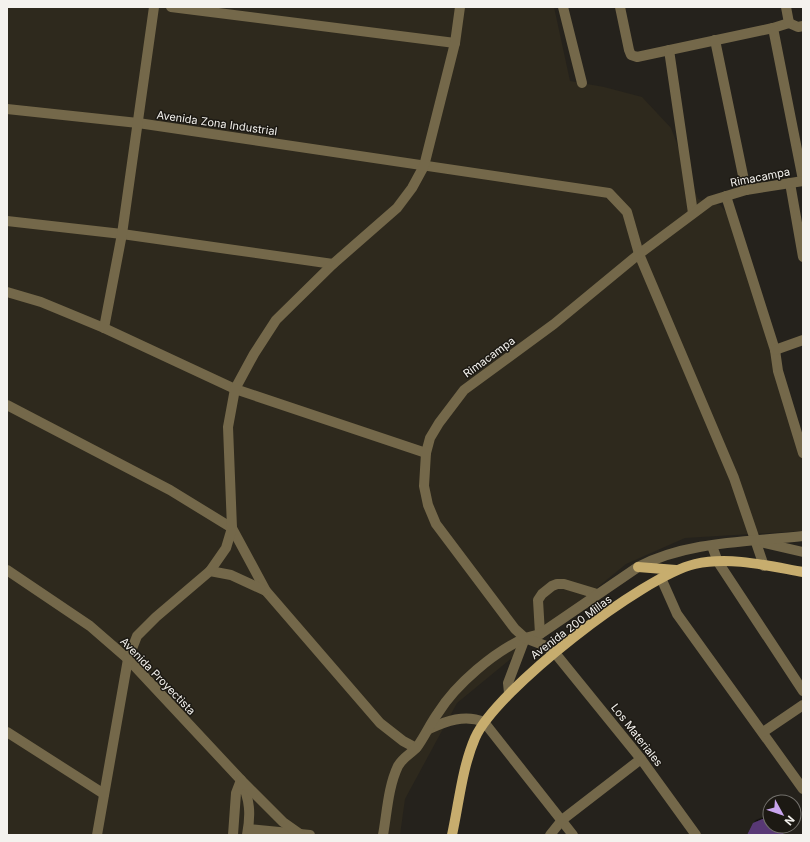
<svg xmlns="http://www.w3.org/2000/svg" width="810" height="842" font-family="Inter,sans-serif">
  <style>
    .built { fill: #2e291d }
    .building { fill: #583975; filter: url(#shadow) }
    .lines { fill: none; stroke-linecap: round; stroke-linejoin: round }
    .minor { stroke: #74684a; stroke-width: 10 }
    .major { stroke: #c7ad6e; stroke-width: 10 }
    .labels { text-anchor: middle; stroke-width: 3; stroke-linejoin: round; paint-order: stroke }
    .street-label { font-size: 11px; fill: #f4f2ee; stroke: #1c1913 }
  </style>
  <defs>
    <filter id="shadow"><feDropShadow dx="2.5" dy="-2.5" stdDeviation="0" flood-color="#0009"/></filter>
  </defs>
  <rect width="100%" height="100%" fill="#25221c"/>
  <path class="built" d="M7 7H554L570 81 604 87 642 97 671 128 698 199 720 205 731 218 803 460V531L685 538 626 564 457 703 405 799 400 835H7Z"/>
  <path class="building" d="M765 818 770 819V826H780L784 835H747L753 823Z"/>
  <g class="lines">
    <g class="minor">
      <path d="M171 7 455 43"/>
      <path d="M563 7 582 83"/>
      <path d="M620 7 629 50 631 55 637 57 773 28 789 23 798 27 803 26"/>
      <path d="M786 7 789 23"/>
      <path d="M773 28 803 180"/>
      <path d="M715 40 746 190"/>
      <path d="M669 50 693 213"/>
      <path d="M7 109 138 123 609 193 627 212 639 254 734 478 764 566"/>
      <path d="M790 183 803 257"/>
      <path d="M726 196 775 350 778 371 803 453"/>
      <path d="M7 221 122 234 333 264"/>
      <path d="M7 292 41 302 104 328 235 389 426 453"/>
      <path d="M104 328 122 234 154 7"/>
      <path d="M775 350 803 340"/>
      <path d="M7 405 170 490 232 528 266 591 380 723 403 741 416 748"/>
      <path d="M764 543 803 552"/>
      <path d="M712 546 718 562 803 691"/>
      <path d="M7 570 90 626 128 659 241 780C250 800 251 814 247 835"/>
      <path d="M210 571 231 575 266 591"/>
      <path d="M661 578 677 614 803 789"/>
      <path d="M540 634 538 600 542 594 552 586 557 584H564L597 594"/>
      <path d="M509 693 508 683 525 638 540 634 638 567C687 541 749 542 803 536"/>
      <path d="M429 729C446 721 465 714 484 722L573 835"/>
      <path d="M7 732 104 794"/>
      <path d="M763 732 803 705"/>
      <path d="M249 829 310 835"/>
      <path d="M97 835 128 659 137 636 156 617 210 571 226 548 232 528 228 427 235 389 254 354 276 320 333 264 397 208 412 188 424 166 455 43 460 7"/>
      <path d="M233 835 236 793 241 780 283 822 300 834"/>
      <path d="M383 835C387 813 388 787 398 766 403 757 411 754 417 747 425 736 430 724 438 713 456 684 494 652 525 638"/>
      <path d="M550 835 562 820 641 759"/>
      <path d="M696 835 641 759 555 653 546 646 525 638 515 629 436 524 428 505 424 486 426 453 430 438 439 423 464 390 554 324 639 254 710 201 746 190 803 181"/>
    </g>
    <g class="major">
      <path d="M638 567 676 570"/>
      <path d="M452 835C459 803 462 768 475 738 496 690 643 576 695 564 730 556 769 566 803 572"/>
    </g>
  </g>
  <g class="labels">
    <g class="street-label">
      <text transform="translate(217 123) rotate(8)" y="4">Avenida Zona Industrial</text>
      <text transform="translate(760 177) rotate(-11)" y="4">Rimacampa</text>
      <text transform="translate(489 357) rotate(-36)" y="4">Rimacampa</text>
      <text transform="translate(571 627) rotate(-37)" y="4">Avenida 200 Millas</text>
      <text transform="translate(158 676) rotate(46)" y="4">Avenida Proyectista</text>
      <text transform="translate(637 735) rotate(52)" y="4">Los Materiales</text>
    </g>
  </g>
  <rect width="810" height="842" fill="none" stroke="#f4f2ee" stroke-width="16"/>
  <g transform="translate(782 814) rotate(130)"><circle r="19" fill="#1c1913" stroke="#72706b"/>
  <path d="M0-3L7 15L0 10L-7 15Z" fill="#c9a5ee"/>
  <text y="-6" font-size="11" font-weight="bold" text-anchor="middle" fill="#f4f2ee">N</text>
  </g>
</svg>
